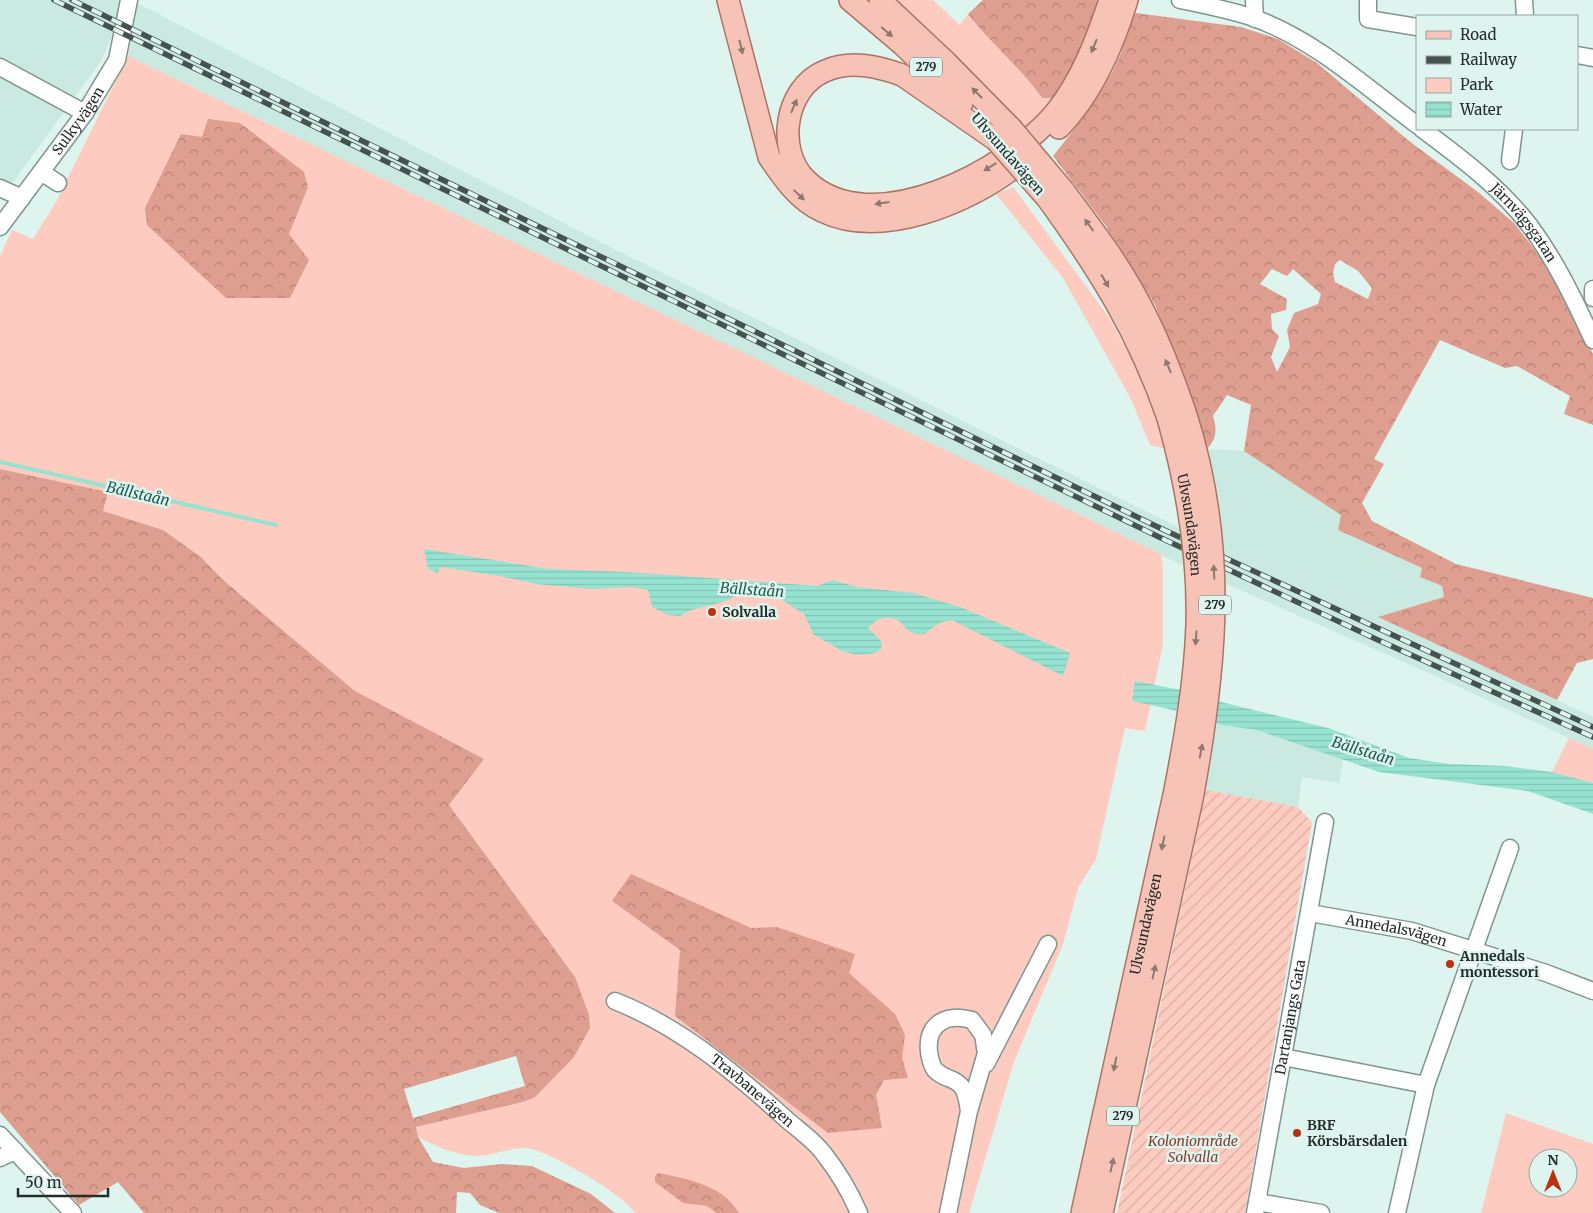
<svg xmlns="http://www.w3.org/2000/svg" width="1593" height="1213" font-family="Merriweather,serif">
  <style>
    .built { fill: #cae9e0 }
    .green { fill: #fdcbbf; fill-rule: evenodd }
    .forest { fill: url(#forest-crowns); fill-rule: evenodd }
    .garden { fill: url(#garden-furrows) }
    .water { fill: url(#water-rules) }
    .lines { fill: none; stroke-linecap: round; stroke-linejoin: round }
    .stream { stroke: #97e3d1; stroke-width: 4 }
    .minor-casing { stroke: #80958f; stroke-width: 19 }
    .major-casing { stroke: #ab7466; stroke-width: 24 }
    .minor { stroke: #fff; stroke-width: 16 }
    .major { stroke: #f8c3b7; stroke-width: 21 }
    .rail-casing { stroke: #46524e; stroke-width: 5.5 }
    .rail { stroke: #def4ee; stroke-width: 4; stroke-dasharray: 11; stroke-linecap: butt }
    .major-bridge-casing { stroke: #ab7466; stroke-width: 24; stroke-linecap: butt }
    .major-bridge { stroke: #f8c3b7; stroke-width: 21 }
    .oneway { fill: #8e7870 }
    .poi-dot { fill: #bb300e; stroke: #def4ee; stroke-width: 2 }
    .labels { text-anchor: middle; stroke-width: 5; stroke-linejoin: round; paint-order: stroke }
    .shield { fill: #def4ee; stroke: #5c6965; stroke-width: 1 }
    .shield-label { font-size: 12px; font-weight: bold; fill: #242d2a }
    .street-label { font-size: 14px; fill: #242d2a; stroke: #def4ee }
    .poi-label { font-size: 14px; font-weight: bold; fill: #242d2a; stroke: #def4ee; text-anchor: start }
    .park-label { font-size: 14px; font-style: italic; fill: #8a3c2b; stroke: #def4ee }
    .water-label { font-size: 15px; font-style: italic; fill: #1c5b4f; stroke: #def4ee }
  </style>
  <defs>
    <pattern id="forest-crowns" width="20" height="18" patternUnits="userSpaceOnUse" patternTransform="scale(1.25)"><rect width="20" height="18" fill="#df9f90"/><path d="M2 6a3 3 0 1 1 6 0M12 15a3 3 0 1 1 6 0" fill="none" stroke="#b58276"/></pattern>
    <pattern id="garden-furrows" width="10" height="10" patternUnits="userSpaceOnUse" patternTransform="scale(1.25)"><rect width="10" height="10" fill="#fdcbbf"/><path d="M-1 1l2-2M0 10L10 0M9 11l2-2" fill="none" stroke="#d9afa4"/></pattern>
    <pattern id="water-rules" width="6" height="5" patternUnits="userSpaceOnUse" patternTransform="scale(1.25)"><rect width="6" height="5" fill="#97e3d1"/><path d="M0 2.5h6" fill="none" stroke="#82c3b4"/></pattern>
  </defs>
  <rect width="100%" height="100%" fill="#def4ee"/>
  <g class="built">
    <path d="M0 0H119L116 26 101 61 11 185 0 180Z"/>
    <path d="M135 2 612 248 1180 528 1223 543 1215 485 1207 449 1244 451 1342 515 1338 530 1423 569 1420 577 1442 586 1444 597 1379 617 1593 717V749L1422 670 1165 557 128 56Z"/>
    <path d="M1217 723 1257 730 1343 758 1339 783 1302 777 1298 807 1206 790Z"/>
  </g>
  <g class="green">
    <path d="M891 0H933L960 25 968 14C991 44 1021 68 1042 98H1053L1028 130 943 44Z"/>
    <path d="M128 56 1161 554 1163 570V644L1145 731 1125 728 1096 859 1078 888 1063 944 1014 1062 969 1213H635C624 1194 548 1151 527 1148 511 1147 493 1156 477 1156 456 1156 436 1146 418 1137L416 1127 523 1102 575 977 449 805 483 759 355 691 222 579 201 557 163 530 103 511 107 492 0 469V256L12 230 33 239 56 202Z"/>
    <path d="M1013 187 1108 316 1146 386 1166 449 1150 445 1131 399 1063 278 996 194Z"/>
    <path d="M1569 738 1593 749V783L1552 772Z"/>
    <path d="M1506 1113 1593 1144V1213H1481ZM1538 1158H1568V1188H1538Z"/>
  </g>
  <g class="forest">
    <path d="M983 0H1097C1096 35 1072 69 1053 98H1042C1021 68 991 44 968 14Z"/>
    <path d="M1136 13 1241 27 1278 39 1317 63 1409 141 1478 192 1514 223 1546 264 1593 354V425L1564 414 1570 396 1517 366 1505 368 1440 340 1374 459 1384 464 1362 503 1372 521 1456 564 1593 598V659L1577 663 1557 700 1378 617 1444 597 1442 586 1420 577 1422 568 1338 530 1341 515 1244 451 1251 405 1227 395 1213 416C1217 429 1217 438 1207 449L1183 374 1155 305 1106 226 1053 156C1077 126 1102 95 1118 60 1125 45 1126 27 1136 13ZM1340 260 1358 271 1372 288 1368 299 1335 282 1333 273 1335 264ZM1272 269 1287 276 1293 269 1321 294 1318 304 1294 313 1287 330 1290 347 1277 372 1271 357 1279 336 1272 329 1271 314 1286 310 1287 299 1260 284Z"/>
    <path d="M208 119 240 123 304 172 308 187 289 234 309 260 290 298H226L147 225 145 208 181 134 202 137Z"/>
    <path d="M0 469 108 492 103 511 163 530 201 557 222 579 355 691 484 759 449 805 575 977 589 1015 590 1028 574 1057 535 1097 523 1102 416 1127 418 1137 433 1162 464 1168 502 1164 532 1166 591 1194 615 1213H499L480 1205 470 1193 457 1192 456 1213H144L118 1182 79 1205 0 1112ZM516 1056 525 1086 413 1118 404 1089Z"/>
    <path d="M631 874 751 928 777 927 855 954 849 973 895 1014 905 1035 902 1058 908 1078 884 1080 876 1095 882 1128 828 1133 675 1016 680 950 612 901Z"/>
    <path d="M658 1173C688 1179 721 1184 739 1213H717L707 1206 683 1203 655 1182V1176Z"/>
  </g>
  <path class="garden" d="M1206 790 1298 807 1312 822 1245 1213H1117Z"/>
  <g class="water">
    <path d="M424 549 549 569 627 572 818 586 832 580 857 587 913 593 960 607 1070 653 1063 676 954 621C942 619 934 626 925 634 921 634 916 635 913 633 906 631 903 623 897 620 887 614 875 620 868 628L882 642 881 649 875 653 857 655 842 651 813 634 804 614 782 600 756 593H742L726 601 691 610 680 616 668 615 652 607 648 590 633 587 590 589 537 584 500 576 440 567 438 573 428 569Z"/>
    <path d="M1135 681 1181 690 1225 703 1328 728 1409 758 1449 764 1505 766 1552 772 1593 783V814L1528 791 1379 772 1257 730 1221 725 1177 711 1132 701Z"/>
  </g>
  <g class="lines">
    <path class="stream" d="M0 462 276 525"/>
    <g class="minor-casing">
      <g id="minor">
        <path d="M1180 0C1205 5 1230 10 1254 18 1315 40 1366 87 1417 125"/>
        <path d="M1254 0 1255 19"/>
        <path d="M1368 0V19L1417 27"/>
        <path d="M1524 0 1525 16"/>
        <path d="M1577 55 1593 58"/>
        <path d="M0 67 85 113"/>
        <path id="s1" d="M1422 129C1460 157 1501 188 1530 226 1556 261 1575 301 1593 340"/>
        <path d="M1510 161 1514 129"/>
        <path d="M41 172 58 183"/>
        <path d="M0 188 22 198"/>
        <path id="s2" d="M0 227 85 113 117 60 129 0"/>
        <path d="M1593 289V298"/>
        <path id="s3" d="M1310 913 1412 931 1546 973 1593 991"/>
        <path id="s4" d="M615 1001C680 1027 733 1071 785 1118 797 1129 814 1140 824 1154 839 1173 850 1192 859 1213"/>
        <path d="M1283 1057 1426 1085"/>
        <path d="M986 1064 1048 944"/>
        <path d="M0 1135 73 1213"/>
        <path d="M0 1158 15 1151"/>
        <path d="M1257 1202 1321 1213"/>
        <path d="M948 1213 969 1111 986 1053 983 1035 972 1020C947 1013 926 1023 929 1052 930 1058 931 1065 935 1070 939 1074 943 1076 948 1078 966 1084 966 1094 969 1111"/>
        <path id="s5" d="M1255 1213 1325 822"/>
        <path d="M1397 1213 1426 1085 1510 848"/>
      </g>
    </g>
    <g class="major-casing">
      <g id="major">
        <path d="M728 0 769 157C783 178 798 200 822 211 881 240 969 203 1016 166"/>
        <path d="M850 0 903 45 962 103"/>
        <path d="M880 0 946 62 1011 128"/>
        <path d="M1059 128C1093 93 1113 46 1127 0"/>
        <path d="M996 140 902 75C877 66 850 60 825 71 784 88 776 151 806 180 871 244 1009 169 1056 112 1082 79 1097 39 1110 0"/>
        <path d="M1064 191C1089 225 1115 258 1135 295 1156 332 1171 372 1185 412"/>
        <path d="M1047 198C1100 271 1138 332 1168 418"/>
        <path id="s6" d="M1082 1213 1174 795"/>
        <path d="M1102 1213 1192 799"/>
      </g>
    </g>
    <use href="#minor" class="minor"/>
    <use href="#major" class="major"/>
    <g class="rail-casing">
      <g id="rail">
        <path d="M54 0 1159 537 1378 640 1593 737"/>
        <path d="M72 0 1162 529 1593 727"/>
      </g>
    </g>
    <use href="#rail" class="rail"/>
    <g class="major-bridge-casing">
      <g id="major-bridge">
        <path d="M1011 128 1064 191"/>
        <path d="M996 140 1047 198"/>
        <path d="M1185 412C1228 545 1217 664 1192 799"/>
        <path id="s7" d="M1168 418C1187 486 1199 554 1197 625 1195 682 1185 739 1174 795"/>
      </g>
    </g>
    <use href="#major-bridge" class="major-bridge"/>
  </g>
  <defs><path id="oneway-solid" d="M-6-.8H1V-3.2L6.5 0L1 3.2V.8H-6Z" transform="scale(1.25)"/></defs>
  <g class="oneway">
    <use href="#oneway-solid" transform="translate(887 32) rotate(41)"/>
    <use href="#oneway-solid" transform="translate(1094 46) rotate(112)"/>
    <use href="#oneway-solid" transform="translate(741 47) rotate(77)"/>
    <use href="#oneway-solid" transform="translate(977 93) rotate(-135)"/>
    <use href="#oneway-solid" transform="translate(794 106) rotate(-67)"/>
    <use href="#oneway-solid" transform="translate(990 167) rotate(148)"/>
    <use href="#oneway-solid" transform="translate(799 195) rotate(43)"/>
    <use href="#oneway-solid" transform="translate(882 203) rotate(172)"/>
    <use href="#oneway-solid" transform="translate(1089 225) rotate(-126)"/>
    <use href="#oneway-solid" transform="translate(1105 281) rotate(60)"/>
    <use href="#oneway-solid" transform="translate(1168 366) rotate(-113)"/>
    <use href="#oneway-solid" transform="translate(1214 572) rotate(-93)"/>
    <use href="#oneway-solid" transform="translate(1196 638) rotate(94)"/>
    <use href="#oneway-solid" transform="translate(1201 751) rotate(-79)"/>
    <use href="#oneway-solid" transform="translate(1163 843) rotate(102)"/>
    <use href="#oneway-solid" transform="translate(1154 972) rotate(-78)"/>
    <use href="#oneway-solid" transform="translate(1115 1064) rotate(102)"/>
    <use href="#oneway-solid" transform="translate(1112 1165) rotate(-78)"/>
  </g>
  <g class="poi-dot">
    <circle cx="712" cy="612" r="5"/>
    <circle cx="1450" cy="964" r="5"/>
    <circle cx="1297" cy="1133" r="5"/>
  </g>
  <g class="labels">
    <g class="shield">
      <rect x="910" y="57.5" width="32" height="19" rx="4"/>
      <rect x="1199" y="595.5" width="32" height="19" rx="4"/>
      <rect x="1107" y="1106.5" width="32" height="19" rx="4"/>
    </g>
    <g class="shield-label">
      <text x="926" y="71">279</text>
      <text x="1215" y="609">279</text>
      <text x="1123" y="1120">279</text>
    </g>
    <g class="street-label">
      <text dy="5" stroke="none"><textPath href="#s2" startOffset="132">Sulkyvägen</textPath></text>
      <text transform="translate(1008 154) rotate(49)" y="5">Ulvsundavägen</text>
      <text dy="5" stroke="none"><textPath href="#s1" startOffset="139">Järnvägsgatan</textPath></text>
      <text dy="5" stroke="none"><textPath href="#s7" startOffset="109">Ulvsundavägen</textPath></text>
      <text dy="5" stroke="none"><textPath href="#s6" startOffset="296">Ulvsundavägen</textPath></text>
      <text dy="5" stroke="none"><textPath href="#s3" startOffset="88">Annedalsvägen</textPath></text>
      <text dy="5" stroke="none"><textPath href="#s5" startOffset="199">Dartanjangs Gata</textPath></text>
      <text dy="5" stroke="none"><textPath href="#s4" startOffset="165">Travbanevägen</textPath></text>
    </g>
    <g class="poi-label">
      <text x="722" y="617">Solvalla</text>
      <text x="1460" y="961">Annedals<tspan x="1460" dy="16">montessori</tspan></text>
      <text x="1307" y="1130">BRF<tspan x="1307" dy="16">Körsbärsdalen</tspan></text>
    </g>
    <g class="park-label">
      <text x="1193" y="1146">Koloniområde<tspan x="1193" dy="16">Solvalla</tspan></text>
    </g>
    <g class="water-label">
      <text transform="translate(138 494) rotate(13)" y="5">Bällstaån</text>
      <text transform="translate(752 590) rotate(4)" y="5">Bällstaån</text>
      <text transform="translate(1363 751) rotate(17)" y="5">Bällstaån</text>
    </g>
  </g>
  <rect x="1416" y="15" width="162" height="115" fill="#def4ee" stroke="#94a4a0"/>
  <rect x="1426" y="31" width="25" height="8" fill="#f8c3b7" stroke="#94a4a0"/>
  <text x="1460" y="40" font-size="15" fill="#242d2a">Road</text>
  <rect x="1426" y="56" width="25" height="8" fill="#46524e" stroke="#94a4a0"/>
  <text x="1460" y="65" font-size="15" fill="#242d2a">Railway</text>
  <rect x="1426" y="78" width="25" height="15" fill="#fdcbbf" stroke="#94a4a0"/>
  <text x="1460" y="90" font-size="15" fill="#242d2a">Park</text>
  <rect x="1426" y="102" width="25" height="15" fill="url(#water-rules)" stroke="#94a4a0"/>
  <text x="1460" y="115" font-size="15" fill="#242d2a">Water</text>
  <g transform="translate(1553 1173)"><circle r="24" fill="#def4ee" stroke="#94a4a0"/>
  <path d="M0-4L9 19L0 12L-9 19Z" fill="#bb300e"/>
  <text y="-8" font-size="14" font-weight="bold" text-anchor="middle" fill="#242d2a">N</text>
  </g>
  <path d="M18 1188v8h90v-8" fill="none" stroke="#242d2a" stroke-width="2.5"/>
  <text x="25" y="1188" font-size="15" fill="#242d2a" stroke="#def4ee" stroke-width="4" paint-order="stroke">50 m</text>
</svg>
